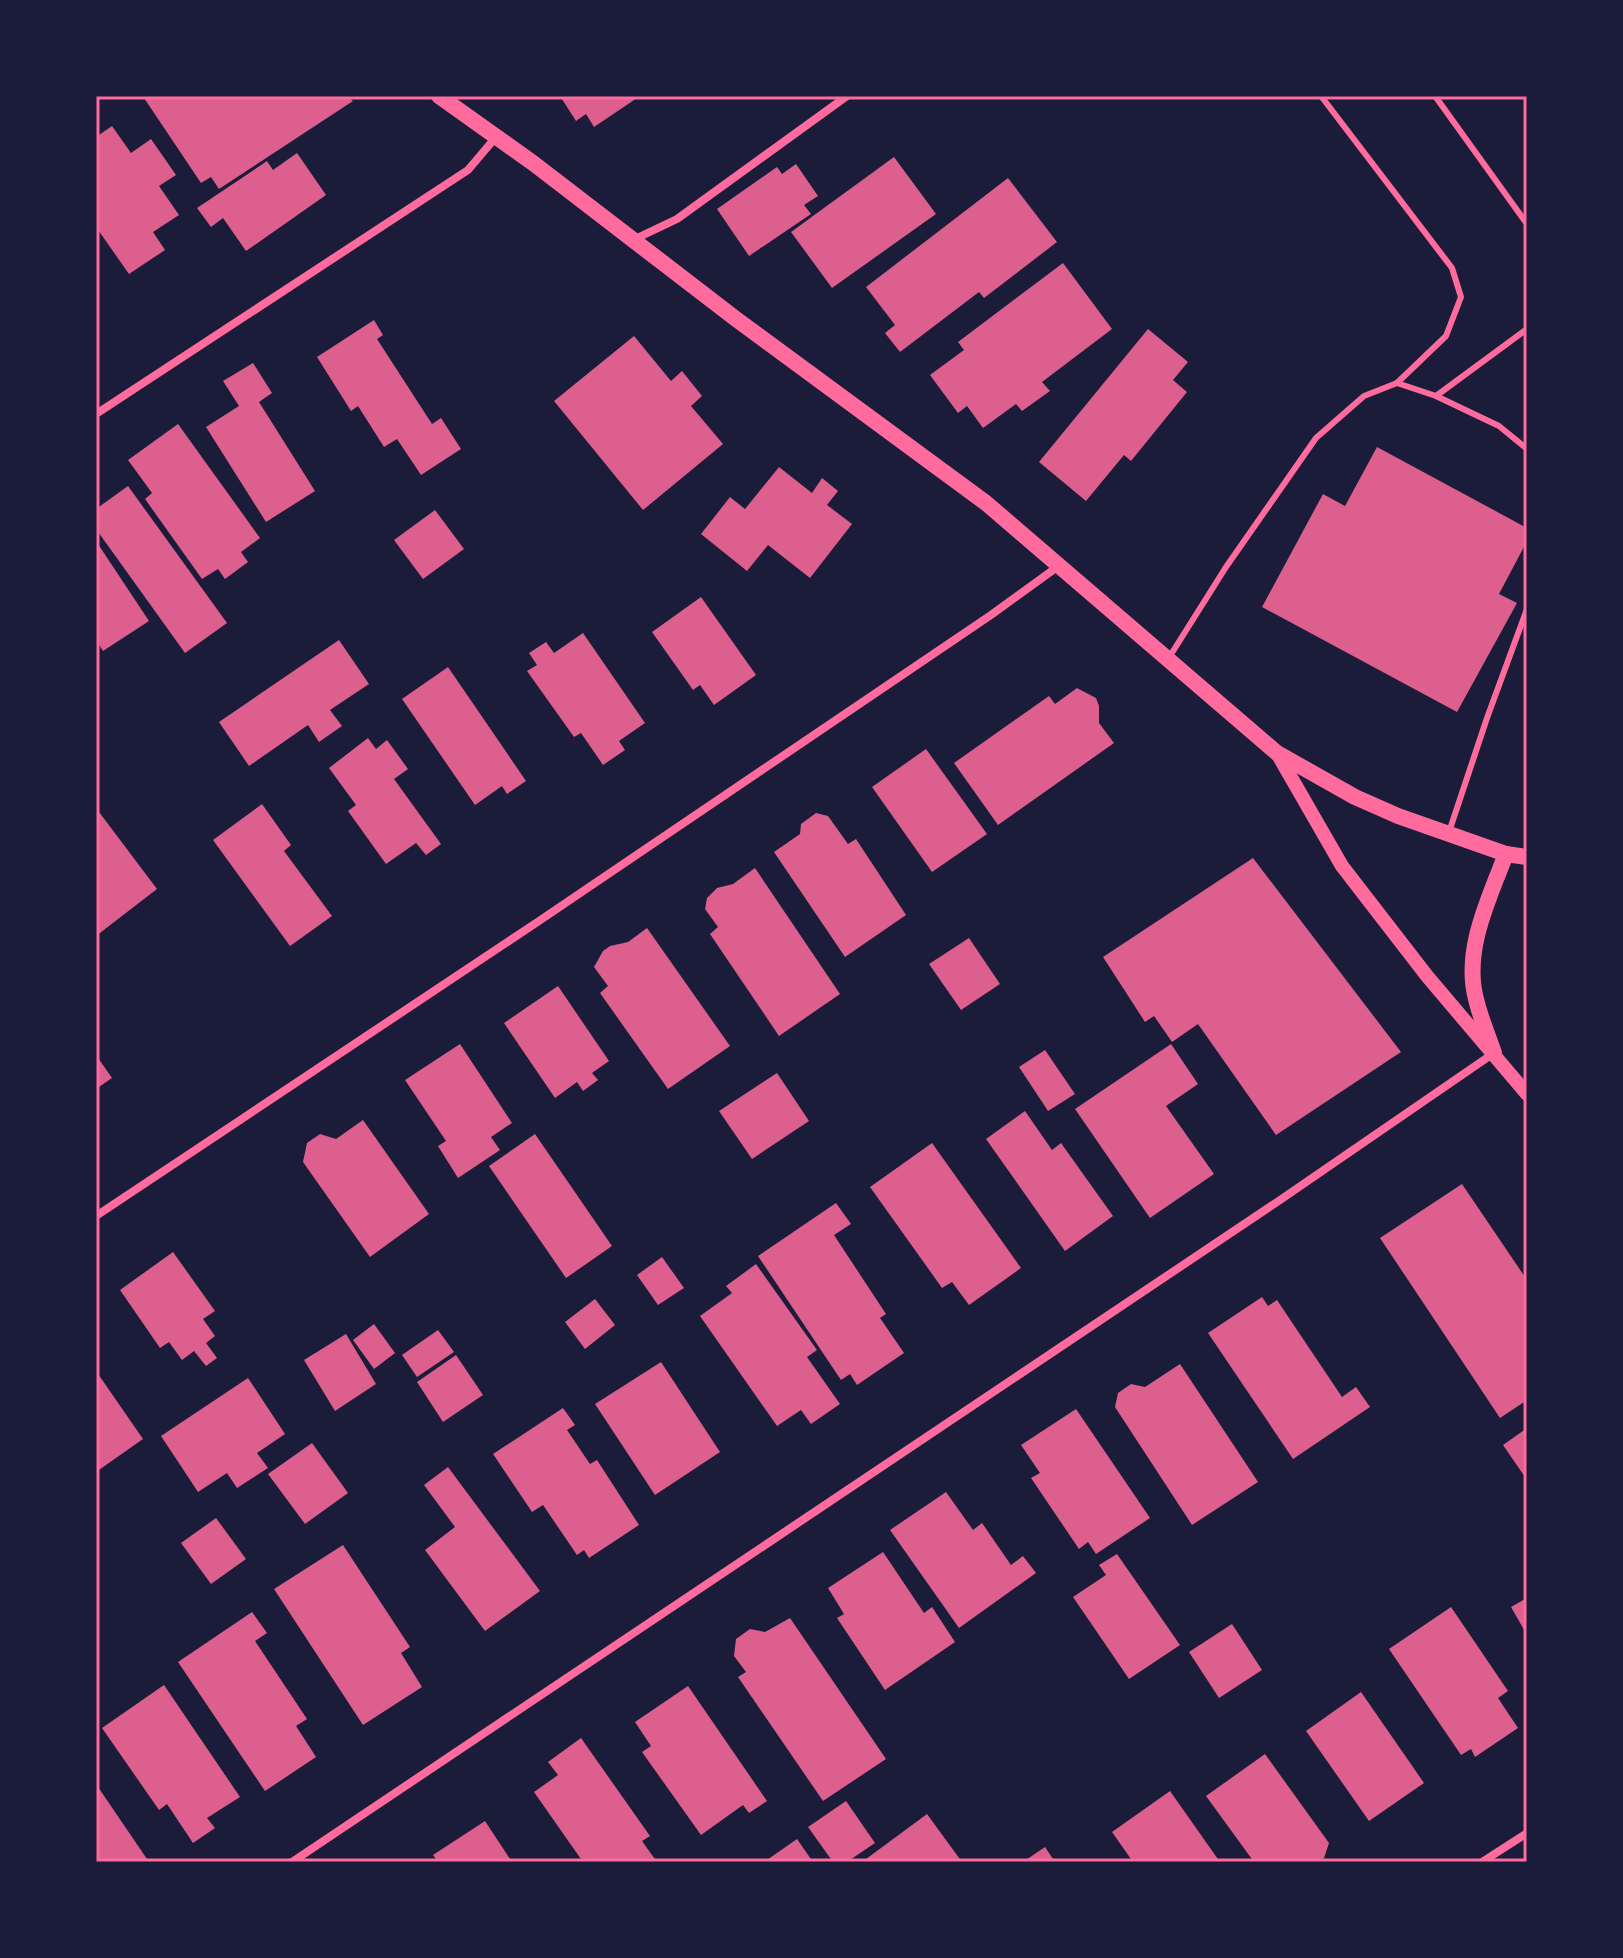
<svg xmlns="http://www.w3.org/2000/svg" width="1623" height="1958" font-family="Helvetica,sans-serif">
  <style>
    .building { fill: #dd5f8e }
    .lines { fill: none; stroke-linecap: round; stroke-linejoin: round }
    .service { stroke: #ff6b9d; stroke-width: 6 }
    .minor { stroke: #ff6b9d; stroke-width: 8 }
    .tertiary { stroke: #ff6b9d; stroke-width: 14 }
    .secondary { stroke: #ff6b9d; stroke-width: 16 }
    .neatline { fill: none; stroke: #ff6b9d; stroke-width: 3 }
  </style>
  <rect width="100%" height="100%" fill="#1b1b3a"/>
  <g class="building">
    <path d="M147 96H346L353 101 219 189 211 177 201 183 144 98Z"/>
    <path d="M560 96H640L594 127 586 114 576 121Z"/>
    <path d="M112 126 131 153 151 139 176 175 159 186 179 215 153 232 165 250 129 274 96 227V137Z"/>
    <path d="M297 153 326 195 246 251 223 218 211 227 197 208 267 161 273 170Z"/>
    <path d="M894 157 936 214 832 288 791 232Z"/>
    <path d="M796 164 818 196 804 205 811 214 749 256 717 209 777 167 782 174Z"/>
    <path d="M1008 178 1057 242 984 298 979 292 900 352 885 333 895 325 866 287Z"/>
    <path d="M1063 263 1112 329 1042 382 1050 391 1022 411 1016 404 983 428 967 406 958 413 930 375 964 350 958 342Z"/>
    <path d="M374 320 383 335 377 339 432 424 441 418 461 449 421 475 397 439 384 447 358 406 351 411 317 357Z"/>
    <path d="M1148 329 1188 362 1173 380 1187 392 1131 461 1124 455 1086 501 1039 462Z"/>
    <path d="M634 336 671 381 682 371 702 396 691 406 723 444 643 510 554 401Z"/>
    <path d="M253 363 272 393 259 402 315 491 266 522 206 427 239 406 223 381Z"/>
    <path d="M178 424 260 538 241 552 248 562 225 579 218 569 202 579 145 499 152 493 128 460Z"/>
    <path d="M1377 447 1527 528V541L1499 594 1517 603 1457 712 1262 607 1323 494 1345 506Z"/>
    <path d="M779 467 812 493 822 478 838 491 827 505 852 524 810 578 768 545 747 571 701 534 730 497 745 509Z"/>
    <path d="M128 486 227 623 185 653 96 529V509Z"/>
    <path d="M435 510 464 549 423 579 394 540Z"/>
    <path d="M96 541 149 621 103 651 96 640Z"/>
    <path d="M701 597 756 675 714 705 700 685 693 690 652 632Z"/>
    <path d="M583 633 645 723 619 741 625 750 603 765 581 733 574 737 527 671 537 665 529 653 546 642 554 653Z"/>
    <path d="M339 640 369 684 330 710 342 726 319 742 308 725 249 766 219 722Z"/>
    <path d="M448 667 526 781 507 794 502 786 475 805 402 699Z"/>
    <path d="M1077 688 1096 698 1099 706V723L1114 743 998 825 954 763 1049 696 1055 704Z"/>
    <path d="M368 738 376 749 387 740 408 769 394 779 441 844 426 855 416 843 386 864 348 811 356 805 329 768Z"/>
    <path d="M926 749 987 834 932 872 872 787Z"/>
    <path d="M262 804 291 845 284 851 332 916 290 946 213 840Z"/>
    <path d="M96 808 157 889 96 936Z"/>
    <path d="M816 813 828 816 848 844 856 839 906 915 845 957 774 852 800 834 801 824Z"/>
    <path d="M1253 858 1401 1052 1276 1135 1198 1024 1172 1042 1154 1016 1145 1022 1103 957Z"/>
    <path d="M755 868 840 994 779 1036 710 934 718 927 705 909 707 898 717 888 733 884Z"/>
    <path d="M647 928 730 1046 668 1089 600 993 608 986 594 967 603 951 610 946 628 942Z"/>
    <path d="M969 938 1000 984 961 1010 929 964Z"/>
    <path d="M558 986 609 1061 592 1073 598 1080 583 1091 577 1082 555 1098 504 1023Z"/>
    <path d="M460 1044 512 1123 491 1137 500 1150 458 1178 438 1146 446 1141 405 1080Z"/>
    <path d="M1171 1044 1198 1084 1166 1106 1214 1174 1150 1218 1075 1109Z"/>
    <path d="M1045 1050 1075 1094 1048 1111 1019 1067Z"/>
    <path d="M96 1055 112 1078 96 1089Z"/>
    <path d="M777 1073 809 1121 752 1159 719 1111Z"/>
    <path d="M1025 1111 1052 1150 1061 1143 1113 1216 1065 1251 986 1139Z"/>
    <path d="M363 1120 429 1214 370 1257 303 1162 307 1143 320 1134 336 1139Z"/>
    <path d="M535 1134 612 1246 566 1278 489 1166Z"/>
    <path d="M932 1143 1021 1268 969 1305 952 1282 942 1288 870 1187Z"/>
    <path d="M1462 1184 1527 1280V1400L1500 1418 1380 1238Z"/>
    <path d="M836 1203 851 1224 834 1235 886 1314 880 1318 904 1353 857 1385 850 1374 841 1380 758 1256Z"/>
    <path d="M173 1252 215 1311 203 1319 215 1336 206 1343 217 1358 206 1366 194 1351 182 1360 169 1342 160 1348 120 1290Z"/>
    <path d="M662 1257 684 1288 658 1305 637 1275Z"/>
    <path d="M756 1264 817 1350 807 1357 840 1404 811 1424 801 1410 777 1426 700 1316 732 1293 726 1286Z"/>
    <path d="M1262 1297 1268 1306 1277 1300 1342 1397 1356 1387 1370 1407 1293 1459 1208 1333Z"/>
    <path d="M595 1299 615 1325 585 1349 565 1322Z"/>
    <path d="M374 1324 395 1353 374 1369 353 1340Z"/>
    <path d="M438 1330 454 1352 417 1377 402 1355Z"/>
    <path d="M346 1334 376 1384 335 1411 304 1360Z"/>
    <path d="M456 1355 483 1395 443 1422 417 1382Z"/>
    <path d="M661 1362 720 1452 655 1495 595 1404Z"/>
    <path d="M1180 1364 1258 1482 1192 1525 1115 1407 1118 1393 1131 1384 1145 1387Z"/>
    <path d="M96 1371 143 1439 96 1472Z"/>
    <path d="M248 1378 285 1434 257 1453 268 1468 237 1488 227 1473 198 1492 161 1436Z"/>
    <path d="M563 1408 575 1425 567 1430 590 1464 597 1460 639 1525 589 1558 584 1550 577 1555 543 1505 532 1512 493 1454Z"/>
    <path d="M1076 1409 1150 1518 1096 1554 1088 1542 1079 1549 1031 1478 1040 1473 1021 1445Z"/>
    <path d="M1527 1428V1480L1503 1445Z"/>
    <path d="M312 1443 348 1493 305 1524 268 1474Z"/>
    <path d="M448 1467 540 1591 485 1631 425 1550 455 1527 424 1485Z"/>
    <path d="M946 1492 973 1530 982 1523 1011 1565 1023 1556 1036 1573 959 1628 890 1530Z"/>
    <path d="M216 1518 246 1559 211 1584 181 1543Z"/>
    <path d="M343 1545 410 1647 401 1653 422 1687 363 1725 274 1589Z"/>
    <path d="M883 1552 924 1613 932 1607 955 1642 885 1690 837 1618 844 1614 828 1588Z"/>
    <path d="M1117 1554 1180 1645 1129 1679 1073 1597 1106 1575 1099 1565Z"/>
    <path d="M1527 1598V1635L1511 1607Z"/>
    <path d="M1451 1607 1508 1691 1498 1698 1518 1728 1475 1757 1471 1749 1461 1755 1389 1649Z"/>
    <path d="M252 1612 267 1633 255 1641 307 1719 296 1726 316 1757 265 1791 178 1662Z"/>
    <path d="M790 1618 886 1759 823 1801 738 1677 746 1672 734 1656 736 1639 750 1629 765 1632Z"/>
    <path d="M1232 1624 1262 1670 1219 1698 1189 1652Z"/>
    <path d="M164 1685 240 1797 207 1818 215 1828 193 1843 167 1804 159 1810 102 1728Z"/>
    <path d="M688 1686 767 1801 749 1813 743 1805 701 1835 642 1752 651 1746 635 1722Z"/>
    <path d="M1361 1692 1424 1783 1369 1821 1306 1731Z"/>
    <path d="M581 1738 650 1836 642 1841 657 1862H583L534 1792 558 1775 548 1762Z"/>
    <path d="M1265 1754 1329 1843 1324 1858 1318 1862H1254L1206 1796Z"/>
    <path d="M96 1784 149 1862H96Z"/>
    <path d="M1170 1791 1220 1862H1133L1112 1832Z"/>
    <path d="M846 1801 875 1843 847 1862H833L808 1827Z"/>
    <path d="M927 1814 962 1862H862Z"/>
    <path d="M485 1821 512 1862H438L433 1855Z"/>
    <path d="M797 1839 813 1862H764Z"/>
    <path d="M1045 1847 1055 1862H1023Z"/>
  </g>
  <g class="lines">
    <g class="service">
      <path d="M1321 96 1452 268 1461 297 1446 336 1397 383"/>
      <path d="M1435 96 1527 224"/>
      <path d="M1436 396 1527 329"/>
      <path d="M1170 656 1226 567 1316 438 1364 396 1397 383 1436 396 1499 426 1527 449"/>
      <path d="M1449 832 1487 718 1527 609"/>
    </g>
    <g class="minor">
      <path d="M635 239 677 219 847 96"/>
      <path d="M96 414 468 170 496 137"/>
      <path d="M96 1216 536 923 991 615 1060 565"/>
      <path d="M292 1862 1283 1198 1494 1053"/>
      <path d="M1482 1862 1527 1833"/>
    </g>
    <path class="tertiary" d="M1277 753 1342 866 1427 976 1527 1094"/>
    <g class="secondary">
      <path d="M439 96 533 163 736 319 986 503 1277 753 1355 797 1398 816 1506 854 1527 857"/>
      <path d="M1494 1053C1488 1035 1480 1017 1476 999 1463 951 1489 898 1506 854"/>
    </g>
  </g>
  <rect width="1623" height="1958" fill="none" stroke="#1b1b3a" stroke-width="196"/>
  <rect x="98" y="98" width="1427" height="1762" class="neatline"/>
</svg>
